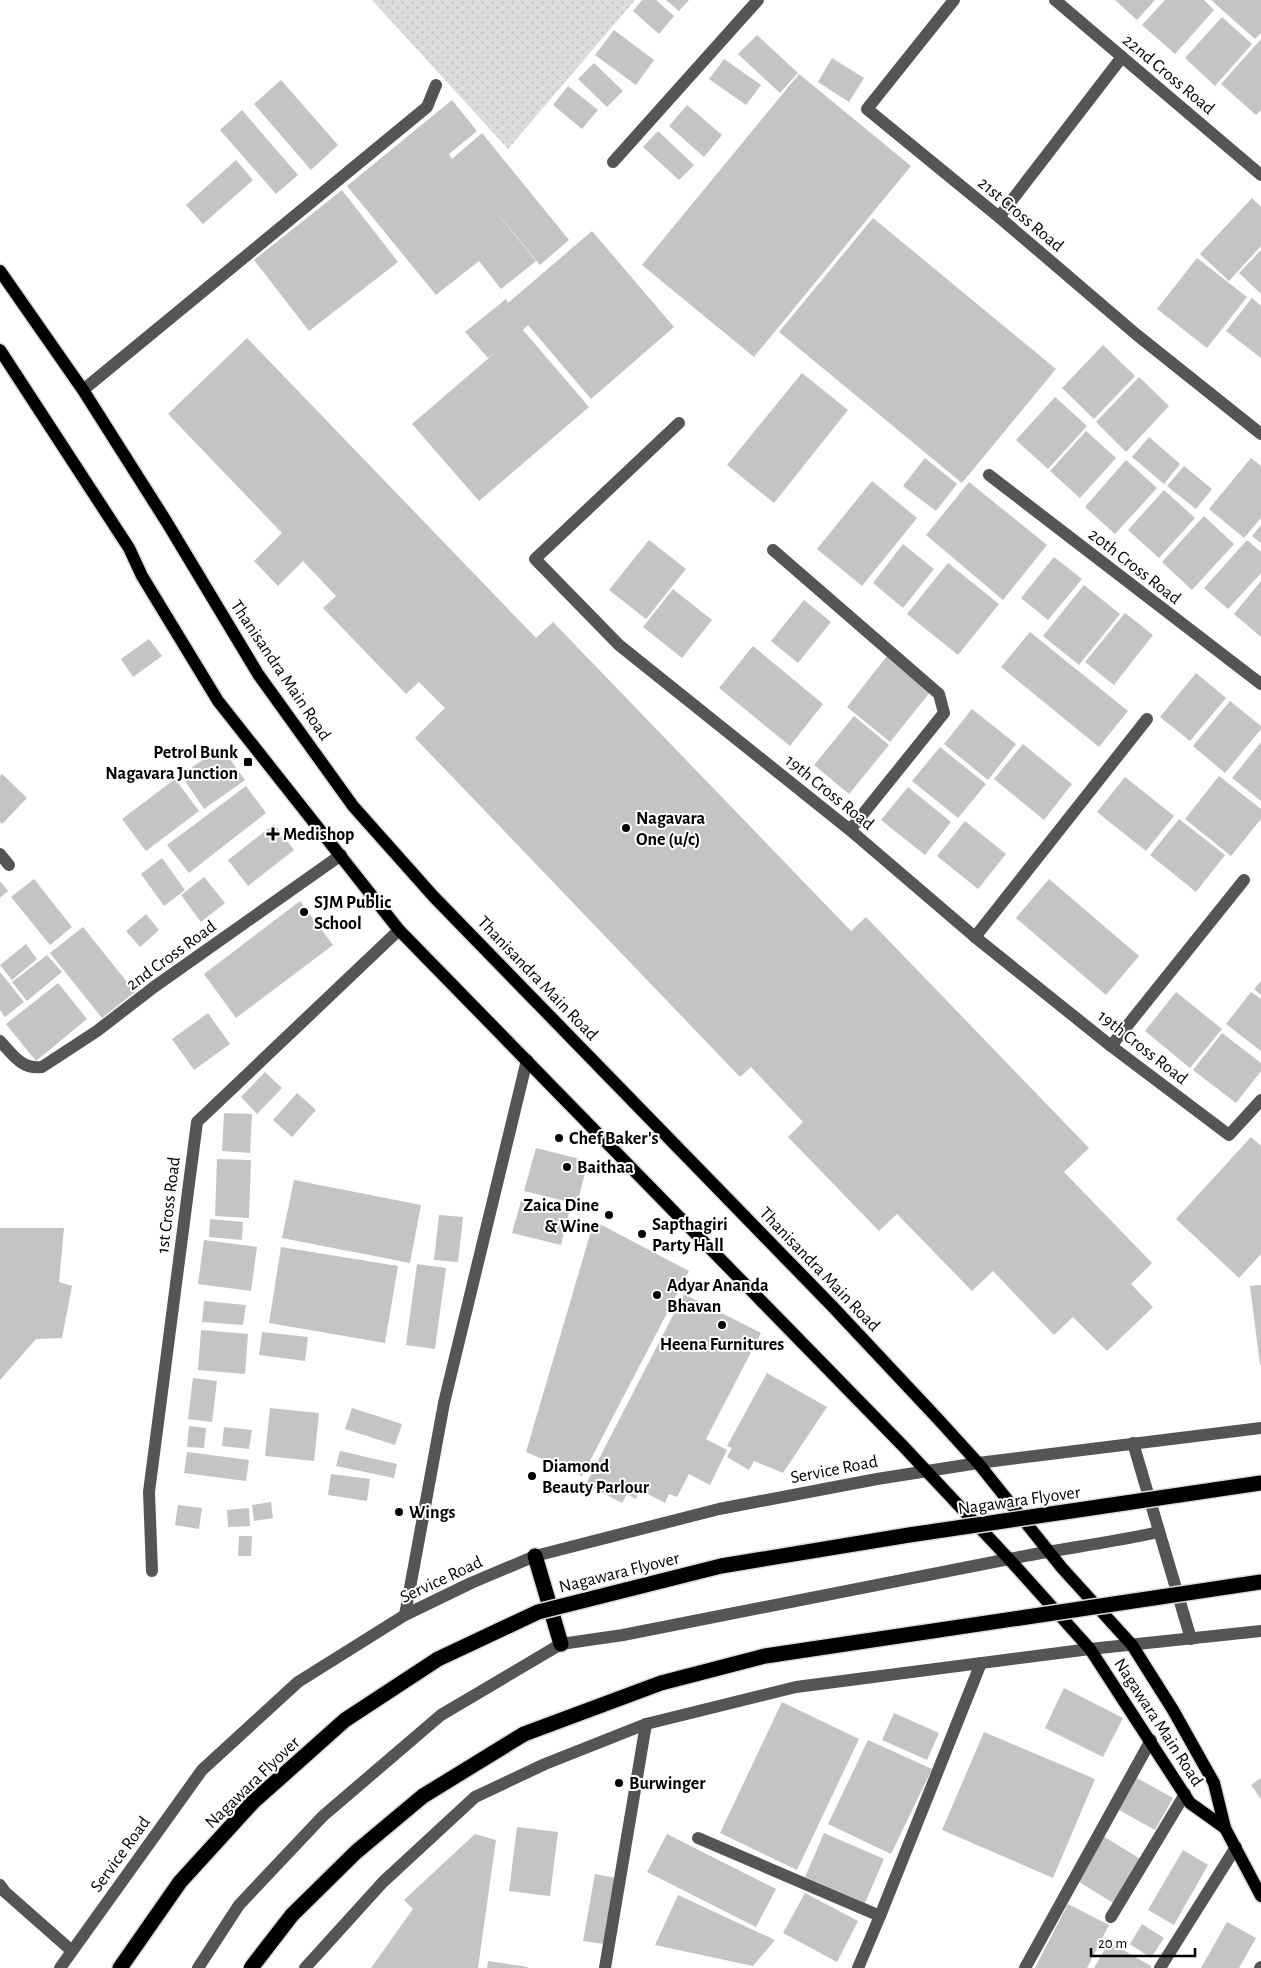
<svg xmlns="http://www.w3.org/2000/svg" width="1261" height="1968" font-family="'Alegreya Sans',sans-serif">
  <style>
    .grass { fill: url(#grass-dots) }
    .building { fill: #c4c4c4 }
    .lines { fill: none; stroke-linecap: round; stroke-linejoin: round }
    .major-casing { stroke: #dbdbdb; stroke-width: 15 }
    .highway-casing { stroke: #dbdbdb; stroke-width: 18 }
    .minor { stroke: #555; stroke-width: 12 }
    .major { stroke: #000; stroke-width: 12 }
    .highway { stroke: #000; stroke-width: 15 }
    .highway-bridge-casing { stroke: #dbdbdb; stroke-width: 18; stroke-linecap: butt }
    .highway-bridge { stroke: #000; stroke-width: 15 }
    .poi-dot { fill: #000; stroke: #fff; stroke-width: 2 }
    .labels { text-anchor: middle; stroke-width: 4; stroke-linejoin: round; paint-order: stroke }
    .street-label { font-size: 18px; fill: #000; stroke: #fff }
    .poi-label { font-size: 18px; font-weight: bold; fill: #000; stroke: #fff; text-anchor: start }
  </style>
  <defs>
    <pattern id="grass-dots" width="8" height="8" patternUnits="userSpaceOnUse" patternTransform="scale(1.25)"><rect width="8" height="8" fill="#dcdcdc"/><path d="M2 2h.1M6 6h.1" fill="none" stroke="#bbb" stroke-width="1.8" stroke-linecap="round"/></pattern>
  </defs>
  <rect width="100%" height="100%" fill="#fff"/>
  <path class="grass" d="M372 0H635L508 149Z"/>
  <g class="building">
    <path d="M642 0H656L674 16 659 34 633 11Z"/>
    <path d="M666 0H689L679 11Z"/>
    <path d="M1115 0H1155L1137 20Z"/>
    <path d="M1165 0H1204L1214 10 1175 54 1142 25Z"/>
    <path d="M1211 0H1261V33L1255 39Z"/>
    <path d="M1222 17 1252 44 1215 86 1185 58Z"/>
    <path d="M614 30 654 60 636 85 595 55Z"/>
    <path d="M757 35 798 73 780 93 738 54Z"/>
    <path d="M1261 39V110L1256 115 1221 84Z"/>
    <path d="M832 58 864 78 849 102 818 82Z"/>
    <path d="M724 59 761 85 746 105 709 79Z"/>
    <path d="M594 63 623 91 607 107 578 79Z"/>
    <path d="M799 74 911 166 754 357 642 265Z"/>
    <path d="M281 80 338 145 311 170 254 104Z"/>
    <path d="M568 86 598 110 582 129 553 105Z"/>
    <path d="M452 100 477 131 449 154 452 159 482 133 569 240 540 265 478 190 536 261 501 289 479 261 436 295 347 186Z"/>
    <path d="M687 105 722 135 704 157 669 126Z"/>
    <path d="M242 110 298 175 276 194 220 130Z"/>
    <path d="M658 131 694 165 679 180 643 147Z"/>
    <path d="M236 160 253 180 203 224 186 205Z"/>
    <path d="M342 190 398 262 309 331 254 260Z"/>
    <path d="M1252 198 1261 207V246L1229 281 1200 254Z"/>
    <path d="M873 218 1056 369 962 483 779 332Z"/>
    <path d="M592 231 674 327 591 399 528 325 523 330 589 407 479 501 412 424 497 351 488 358 465 332 506 299 508 303Z"/>
    <path d="M1261 250V294L1239 273Z"/>
    <path d="M1197 258 1247 297 1207 348 1157 309Z"/>
    <path d="M1252 298 1261 306V358L1226 331Z"/>
    <path d="M247 338 536 638 553 622 851 931 866 917 1089 1148 1064 1172 1152 1263 1131 1284 1153 1307 1107 1351 1073 1317 1054 1335 993 1271 972 1291 897 1214 879 1231 788 1137 803 1122 751 1067 740 1077 415 738 445 708 419 682 406 694 323 608 336 596 303 561 278 586 254 561 282 533 168 414Z"/>
    <path d="M1103 345 1135 376 1094 419 1062 388Z"/>
    <path d="M802 373 848 410 774 503 727 465Z"/>
    <path d="M1139 377 1169 406 1126 452 1096 422Z"/>
    <path d="M1055 397 1087 426 1048 469 1016 440Z"/>
    <path d="M1086 431 1116 458 1080 498 1050 471Z"/>
    <path d="M1149 437 1180 464 1164 484 1132 457Z"/>
    <path d="M925 458 957 484 936 511 903 486Z"/>
    <path d="M1251 458 1261 466V518L1244 538 1209 509Z"/>
    <path d="M1126 460 1157 488 1115 534 1085 507Z"/>
    <path d="M1184 466 1212 489 1196 509 1167 486Z"/>
    <path d="M872 481 917 518 862 586 817 549Z"/>
    <path d="M969 482 1047 545 1003 600 926 535Z"/>
    <path d="M1164 490 1195 518 1159 558 1128 530Z"/>
    <path d="M1204 516 1234 544 1192 590 1162 562Z"/>
    <path d="M1261 525V543L1252 536Z"/>
    <path d="M649 540 686 569 646 619 609 590Z"/>
    <path d="M1247 540 1261 552V573L1228 609 1204 588Z"/>
    <path d="M903 544 934 569 903 608 873 583Z"/>
    <path d="M1054 557 1082 579 1048 620 1021 598Z"/>
    <path d="M948 563 999 604 958 655 907 614Z"/>
    <path d="M1261 581V637L1234 614Z"/>
    <path d="M1084 585 1120 614 1079 665 1043 636Z"/>
    <path d="M673 589 712 620 682 658 643 627Z"/>
    <path d="M804 600 831 622 798 663 771 641Z"/>
    <path d="M1125 613 1153 635 1114 685 1085 662Z"/>
    <path d="M1030 632 1128 711 1099 747 1001 667Z"/>
    <path d="M149 639 162 656 133 677 121 659Z"/>
    <path d="M753 646 823 704 790 746 719 688Z"/>
    <path d="M887 656 931 691 890 742 847 707Z"/>
    <path d="M1196 673 1226 698 1190 741 1160 717Z"/>
    <path d="M1230 701 1261 726V729L1225 773 1193 746Z"/>
    <path d="M972 709 1016 744 988 780 944 744Z"/>
    <path d="M854 716 889 745 849 794 814 765Z"/>
    <path d="M1261 742V801L1232 778Z"/>
    <path d="M1023 744 1072 784 1044 820 994 779Z"/>
    <path d="M221 747 245 780 204 809 181 775Z"/>
    <path d="M940 747 986 784 958 818 912 781Z"/>
    <path d="M2 774 27 798 2 824 0 822V776Z"/>
    <path d="M1219 776 1261 809V819L1231 856 1185 819Z"/>
    <path d="M1125 777 1174 816 1146 851 1097 812Z"/>
    <path d="M175 779 199 811 146 851 122 819Z"/>
    <path d="M246 786 266 813 189 873 167 845Z"/>
    <path d="M908 787 951 822 925 855 881 820Z"/>
    <path d="M1179 819 1225 855 1196 892 1150 855Z"/>
    <path d="M965 821 1006 854 978 889 937 856Z"/>
    <path d="M274 824 294 850 248 886 228 860Z"/>
    <path d="M162 858 185 890 164 906 141 874Z"/>
    <path d="M204 877 225 903 201 922 181 895Z"/>
    <path d="M34 879 72 927 50 945 11 897Z"/>
    <path d="M1049 879 1139 956 1106 995 1016 918Z"/>
    <path d="M0 881 8 891 0 898Z"/>
    <path d="M300 901 333 945 236 1018 204 974Z"/>
    <path d="M146 914 159 930 140 947 126 931Z"/>
    <path d="M83 927 135 992 102 1018 50 953Z"/>
    <path d="M26 944 37 959 12 980 0 965Z"/>
    <path d="M47 955 62 972 27 1001 12 982Z"/>
    <path d="M0 972 24 1002 5 1017 0 1010Z"/>
    <path d="M1261 981V995L1254 989Z"/>
    <path d="M58 983 87 1019 36 1061 6 1024Z"/>
    <path d="M1176 992 1222 1029 1190 1068 1145 1031Z"/>
    <path d="M1251 992 1261 999V1051L1226 1024Z"/>
    <path d="M208 1013 230 1044 194 1070 172 1039Z"/>
    <path d="M1222 1033 1261 1063V1071L1236 1103 1193 1070Z"/>
    <path d="M265 1072 282 1088 257 1114 241 1097Z"/>
    <path d="M297 1093 316 1110 292 1137 273 1120Z"/>
    <path d="M224 1113 252 1114 250 1153 222 1151Z"/>
    <path d="M1251 1137 1261 1146V1254L1239 1278 1176 1219Z"/>
    <path d="M536 1148 588 1161 577 1204 524 1191Z"/>
    <path d="M217 1159 251 1160 249 1218 215 1216Z"/>
    <path d="M294 1180 421 1205 410 1263 282 1238Z"/>
    <path d="M521 1201 569 1213 561 1245 512 1233Z"/>
    <path d="M439 1215 463 1217 458 1262 434 1260Z"/>
    <path d="M210 1219 243 1222 242 1240 209 1237Z"/>
    <path d="M594 1221 689 1271 582 1476 526 1452Z"/>
    <path d="M0 1228H64L59 1282 72 1286 62 1338 36 1339 0 1380Z"/>
    <path d="M204 1240 257 1247 251 1291 198 1284Z"/>
    <path d="M281 1247 398 1266 385 1343 269 1323Z"/>
    <path d="M417 1264 446 1268 435 1349 406 1345Z"/>
    <path d="M1261 1285V1365H1260L1250 1286Z"/>
    <path d="M684 1294 761 1333 706 1439 727 1450 710 1485 689 1474 677 1497 669 1494 665 1503 640 1490 636 1499 627 1494 622 1503 586 1484Z"/>
    <path d="M204 1301 246 1305 243 1325 202 1322Z"/>
    <path d="M201 1330 248 1334 245 1374 198 1370Z"/>
    <path d="M262 1332 308 1337 305 1361 259 1355Z"/>
    <path d="M767 1373 827 1407 783 1473 754 1461 749 1470 727 1457 732 1448 727 1446Z"/>
    <path d="M193 1378 217 1381 212 1422 188 1419Z"/>
    <path d="M270 1408 319 1413 314 1461 265 1456Z"/>
    <path d="M352 1408 402 1424 395 1445 345 1429Z"/>
    <path d="M189 1426 206 1428 204 1448 187 1447Z"/>
    <path d="M224 1427 252 1430 249 1449 222 1446Z"/>
    <path d="M340 1451 397 1464 394 1478 336 1466Z"/>
    <path d="M187 1452 249 1460 246 1481 184 1473Z"/>
    <path d="M331 1474 370 1479 367 1501 328 1495Z"/>
    <path d="M271 1502 273 1518 254 1521 252 1505Z"/>
    <path d="M178 1505 202 1508 199 1529 175 1525Z"/>
    <path d="M249 1508 250 1526 228 1527 227 1510Z"/>
    <path d="M239 1536H252L251 1556H238Z"/>
    <path d="M1064 1688 1123 1718 1103 1757 1045 1728Z"/>
    <path d="M782 1702 859 1739 797 1870 720 1833Z"/>
    <path d="M894 1713 939 1733 927 1760 882 1740Z"/>
    <path d="M984 1732 1095 1779 1053 1878 942 1830Z"/>
    <path d="M868 1740 932 1769 891 1854 828 1824Z"/>
    <path d="M1137 1778 1173 1798 1155 1830 1119 1810Z"/>
    <path d="M1261 1778V1799L1251 1785Z"/>
    <path d="M517 1827 558 1832 550 1896 509 1891Z"/>
    <path d="M824 1833 884 1859 865 1903 805 1877Z"/>
    <path d="M475 1834 496 1840 478 1968H371L413 1909 404 1900Z"/>
    <path d="M667 1834 776 1889 756 1927 647 1872Z"/>
    <path d="M1103 1836 1142 1860 1115 1904 1076 1880Z"/>
    <path d="M1183 1850 1208 1865 1174 1925 1148 1910Z"/>
    <path d="M595 1874 616 1878 604 1944 583 1941Z"/>
    <path d="M805 1893 858 1921 837 1962 783 1933Z"/>
    <path d="M678 1895 775 1940 753 1966 655 1945Z"/>
    <path d="M1068 1904 1109 1925 1087 1968H1035Z"/>
    <path d="M1227 1922 1256 1938 1239 1968H1201Z"/>
    <path d="M1142 1924 1164 1938 1151 1958 1130 1944Z"/>
    <path d="M1109 1942 1151 1966V1968H1094Z"/>
    <path d="M488 1961 528 1967V1968H487Z"/>
  </g>
  <g class="lines">
    <g class="major-casing">
      <g id="major">
        <path d="M0 271 83 390 166 521 258 674 353 806 434 897 832 1306 938 1419 978 1463 1062 1568 1132 1645 1173 1710 1214 1783 1225 1828 1261 1896"/>
        <path d="M0 350 129 548 142 576 218 701 399 930 903 1446 1009 1559 1090 1649 1190 1803 1225 1828"/>
      </g>
    </g>
    <g class="highway-casing">
      <g id="highway">
        <path d="M535 1556 561 1644"/>
        <path d="M120 1968 180 1882 253 1802 345 1720 438 1659"/>
      </g>
    </g>
    <g class="minor">
      <path d="M954 0 867 109 999 217 1137 335 1261 434"/>
      <path d="M1055 0 1261 175"/>
      <path d="M613 162 758 0"/>
      <path d="M999 217 1122 57"/>
      <path d="M83 390 427 107 436 85"/>
      <path d="M679 423 535 559 619 645 850 830 975 937 1111 1046 1229 1135 1261 1100"/>
      <path d="M989 475 1261 684"/>
      <path d="M773 550 939 694 944 713 850 830"/>
      <path d="M0 854 9 865"/>
      <path d="M975 937 1147 719"/>
      <path d="M0 1041C12 1054 22 1070 42 1067L97 1031 154 987 341 855"/>
      <path d="M1111 1046 1244 880"/>
      <path d="M1133 1443 1191 1639"/>
      <path d="M152 1571 149 1492 197 1122 399 930"/>
      <path d="M405 1615 444 1403 527 1060"/>
      <path d="M698 1838 880 1916 858 1968"/>
      <path d="M0 1885 5 1892 72 1951"/>
      <path d="M880 1916 981 1663"/>
      <path d="M1111 1917 1185 1794"/>
      <path d="M60 1968 202 1770 298 1682 405 1615 471 1583 535 1556 719 1509 877 1479 978 1463 1261 1428"/>
      <path d="M198 1968 239 1905 323 1816 441 1715 561 1644 623 1635 1009 1559C1059 1549 1109 1543 1159 1532"/>
      <path d="M305 1968 383 1882 475 1797 545 1764 646 1724 796 1687 1090 1649 1261 1631"/>
      <path d="M605 1968 646 1724"/>
      <path d="M1025 1968 1151 1740"/>
      <path d="M1160 1968 1236 1847"/>
      <path d="M1260 1968 1261 1967"/>
    </g>
    <use href="#major" class="major"/>
    <use href="#highway" class="highway"/>
    <g class="highway-bridge-casing">
      <g id="highway-bridge">
        <path d="M438 1659 538 1612 721 1566 909 1535 1261 1483"/>
        <path d="M251 1968 292 1915 356 1852 423 1796 524 1734 661 1683 765 1656 1261 1582"/>
      </g>
    </g>
    <use href="#highway-bridge" class="highway-bridge"/>
  </g>
  <g class="poi-dot">
    <rect x="243" y="757" width="10" height="10" rx="2.5"/>
    <circle cx="626" cy="828" r="5"/>
    <path d="M270.5 826.5h5v5h5v5h-5v5h-5v-5h-5v-5h5z"/>
    <circle cx="304" cy="912" r="5"/>
    <circle cx="559" cy="1138" r="5"/>
    <circle cx="567" cy="1167" r="5"/>
    <circle cx="609" cy="1215" r="5"/>
    <circle cx="642" cy="1234" r="5"/>
    <circle cx="657" cy="1295" r="5"/>
    <circle cx="722" cy="1325" r="5"/>
    <circle cx="532" cy="1476" r="5"/>
    <circle cx="399" cy="1512" r="5"/>
    <circle cx="619" cy="1783" r="5"/>
  </g>
  <g class="labels">
    <g class="street-label">
      <text transform="translate(1169 74) rotate(40)" y="6">22nd Cross Road</text>
      <text transform="translate(1021 214) rotate(40)" y="6">21st Cross Road</text>
      <text transform="translate(1135 566) rotate(38)" y="6">20th Cross Road</text>
      <text transform="translate(281 670) rotate(56)" y="6">Thanisandra Main Road</text>
      <text transform="translate(830 792) rotate(39)" y="6">19th Cross Road</text>
      <text transform="translate(171 955) rotate(-36)" y="6">2nd Cross Road</text>
      <text transform="translate(538 978) rotate(46)" y="6">Thanisandra Main Road</text>
      <text transform="translate(1143 1047) rotate(38)" y="6">19th Cross Road</text>
      <text transform="translate(168 1205) rotate(-83)" y="6">1st Cross Road</text>
      <text transform="translate(820 1269) rotate(46)" y="6">Thanisandra Main Road</text>
      <text transform="translate(834 1469) rotate(-11)" y="6">Service Road</text>
      <text transform="translate(1019 1500) rotate(-8)" y="6">Nagawara Flyover</text>
      <text transform="translate(619 1572) rotate(-14)" y="6">Nagawara Flyover</text>
      <text transform="translate(441 1579) rotate(-25)" y="6">Service Road</text>
      <text transform="translate(1159 1722) rotate(57)" y="6">Nagawara Main Road</text>
      <text transform="translate(252 1782) rotate(-44)" y="6">Nagawara Flyover</text>
      <text transform="translate(120 1854) rotate(-54)" y="6">Service Road</text>
    </g>
    <g class="poi-label">
      <text x="238" y="758" text-anchor="end">Petrol Bunk<tspan x="238" dy="21">Nagavara Junction</tspan></text>
      <text x="636" y="824">Nagavara<tspan x="636" dy="21">One (u/c)</tspan></text>
      <text x="283" y="840">Medishop</text>
      <text x="314" y="908">SJM Public<tspan x="314" dy="21">School</tspan></text>
      <text x="569" y="1144">Chef Baker's</text>
      <text x="577" y="1173">Baithaa</text>
      <text x="599" y="1211" text-anchor="end">Zaica Dine<tspan x="599" dy="21">&amp; Wine</tspan></text>
      <text x="652" y="1230">Sapthagiri<tspan x="652" dy="21">Party Hall</tspan></text>
      <text x="667" y="1291">Adyar Ananda<tspan x="667" dy="21">Bhavan</tspan></text>
      <text x="722" y="1350" text-anchor="middle">Heena Furnitures</text>
      <text x="542" y="1472">Diamond<tspan x="542" dy="21">Beauty Parlour</tspan></text>
      <text x="409" y="1518">Wings</text>
      <text x="629" y="1789">Burwinger</text>
    </g>
  </g>
  <path d="M1091 1948v8h104v-8" fill="none" stroke="#000000" stroke-width="2.5"/>
  <text x="1098" y="1948" font-size="15" fill="#000000" stroke="#ffffff" stroke-width="4" paint-order="stroke">20 m</text>
</svg>
